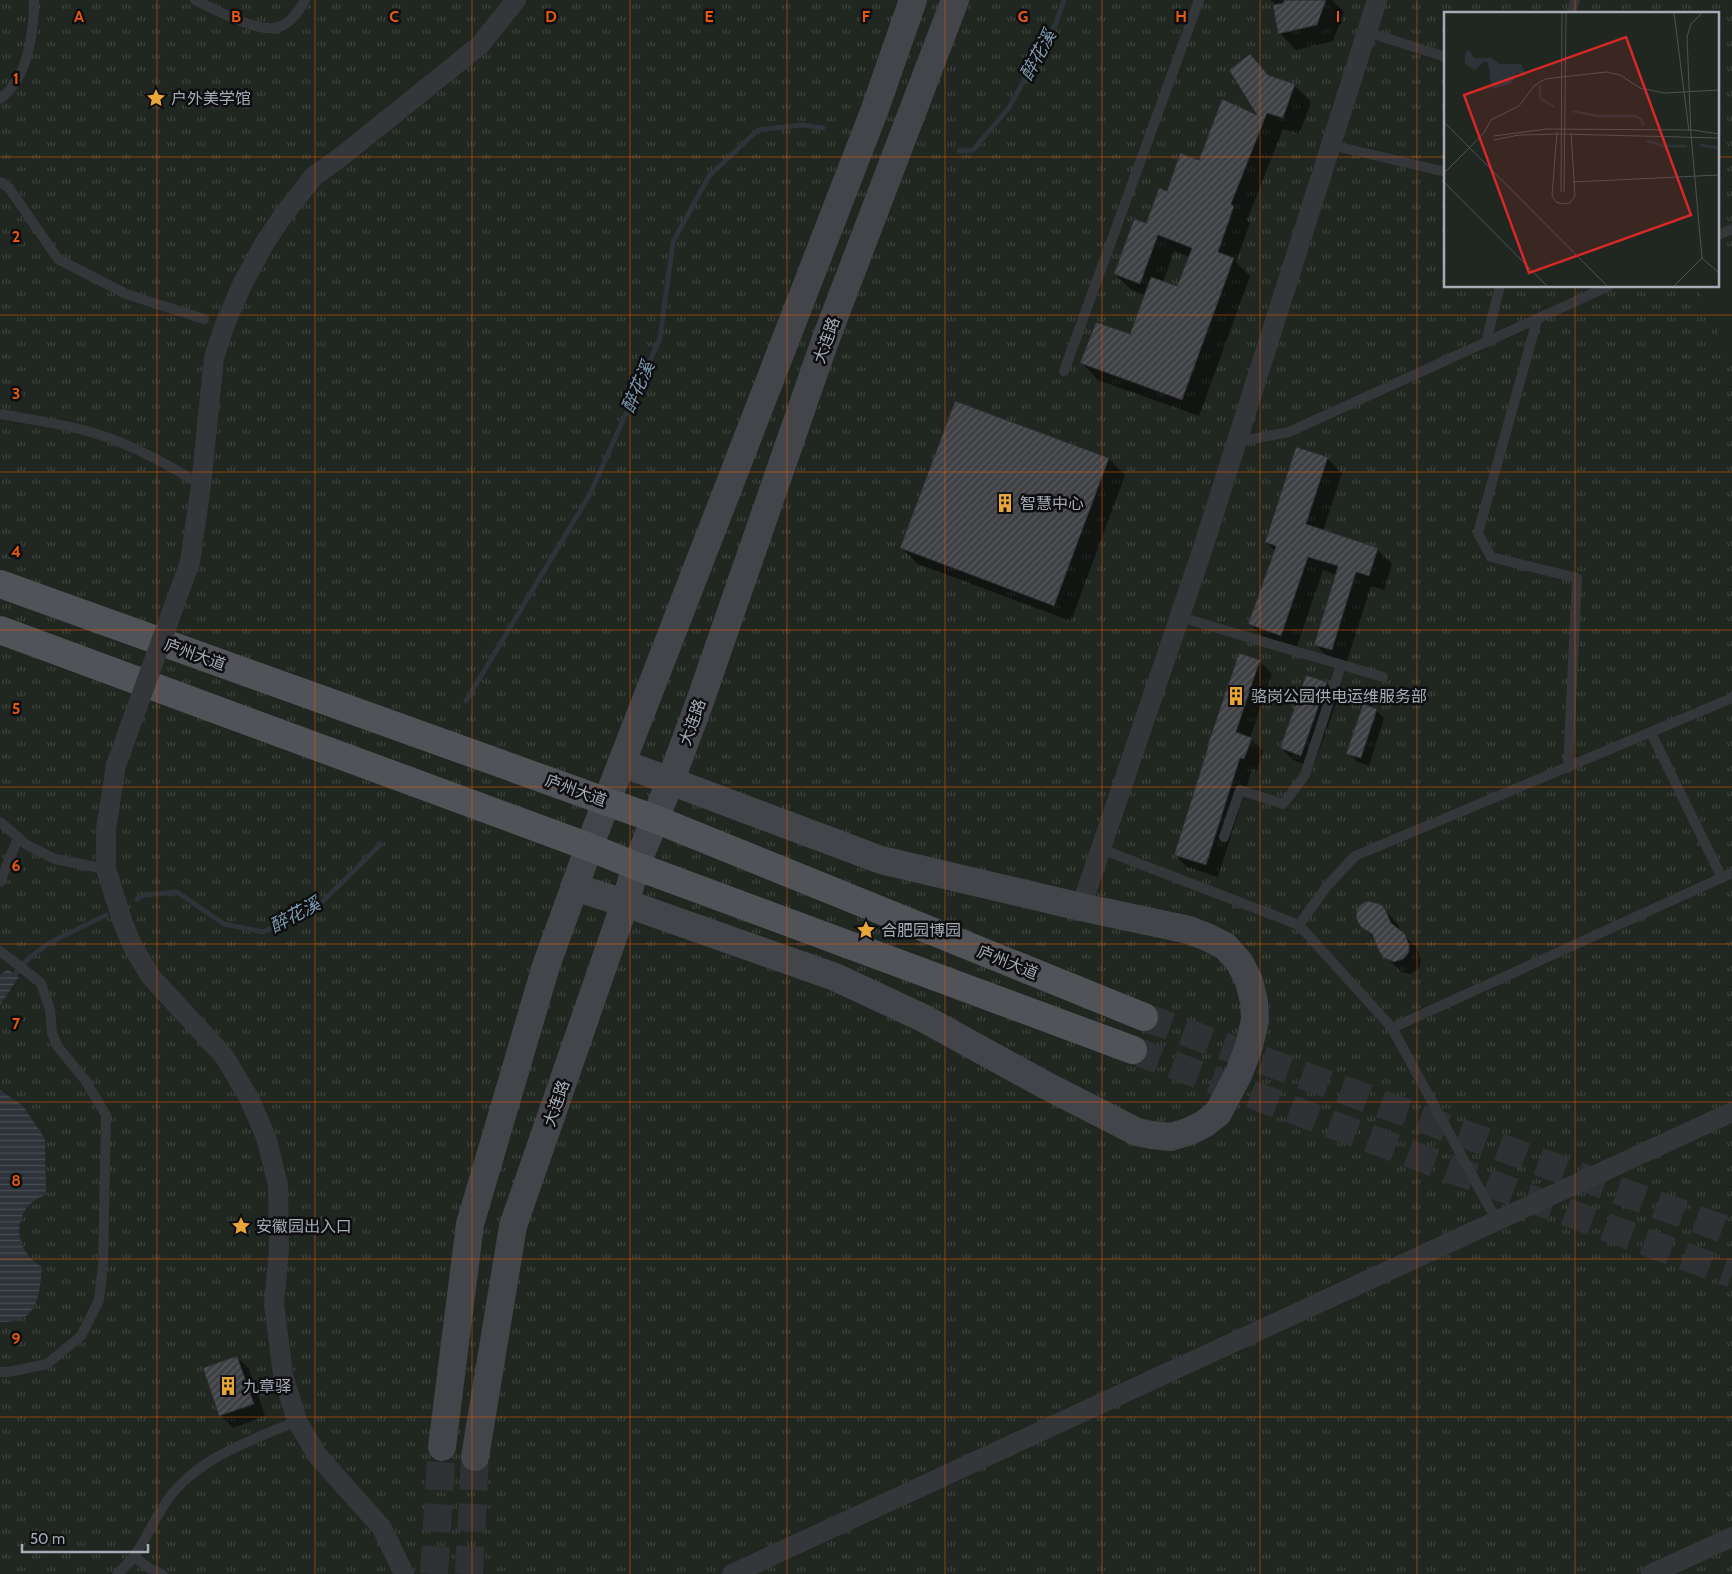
<svg xmlns="http://www.w3.org/2000/svg" width="1732" height="1574" font-family="Cabin,'Noto Sans SC',sans-serif">
  <style>
    .park { fill: url(#park-tufts); fill-rule: evenodd }
    .pitch { fill: #202720 }
    .water { fill: url(#water-rules) }
    .shadow { fill: #0007; fill-rule: evenodd }
    .lines { fill: none; stroke-linecap: round; stroke-linejoin: round }
    .stream { stroke: #2c343a; stroke-width: 5 }
    .building { fill: url(#building-hatch); stroke: #2d2d31 }
    .secondary-tunnel { stroke: #303135; stroke-width: 28; stroke-dasharray: 28 14; stroke-linecap: butt }
    .primary-tunnel { stroke: #303135; stroke-width: 28; stroke-dasharray: 28 14; stroke-linecap: butt }
    .service { stroke: #35363a; stroke-width: 10 }
    .minor { stroke: #35363a; stroke-width: 20 }
    .secondary { stroke: #43454a; stroke-width: 28 }
    .primary { stroke: #515359; stroke-width: 28 }
    .minor-bridge { stroke: #35363a; stroke-width: 20 }
    .grid { fill: none; stroke: #e8590c; stroke-width: 1; stroke-opacity: 0.55 }
    .labels { text-anchor: middle; stroke-width: 5; stroke-linejoin: round; paint-order: stroke }
    .poi-label { font-size: 16px; fill: #a6abb5; stroke: #0e0e10; text-anchor: start }
    .street-label { font-size: 16px; fill: #a6abb5; stroke: #0e0e10 }
    .water-label { font-size: 18px; font-style: italic; fill: #7e9aae; stroke: #0e0e10 }
    .inset-river { fill: none; stroke: #2c343a; stroke-width: 2.5 }
    .inset-road { fill: none; stroke: #4e5055; stroke-width: 1 }
    .view { fill: #d62828; fill-opacity: 0.15; stroke: #d62828; stroke-width: 2.5 }
    .inset-edge { fill: none; stroke: #a6abb5; stroke-width: 2.5 }
    .grid-label { font-size: 16px; text-anchor: middle; font-weight: bold; fill: #e8590c; stroke: #0e0e10; stroke-width: 5; stroke-linejoin: round; paint-order: stroke }
  </style>
  <defs>
    <pattern id="park-tufts" width="24" height="20" patternUnits="userSpaceOnUse" patternTransform="scale(1.25)"><rect width="24" height="20" fill="#202720"/><path d="M3 7l-1-3M5 7V3M7 7l1-3M15 17l-1-3M17 17v-4M19 17l1-3" fill="none" stroke="#3d443e"/></pattern>
    <pattern id="water-rules" width="6" height="5" patternUnits="userSpaceOnUse" patternTransform="scale(1.25)"><rect width="6" height="5" fill="#2c343a"/><path d="M0 2.5h6" fill="none" stroke="#484f54"/></pattern>
    <pattern id="building-hatch" width="6" height="6" patternUnits="userSpaceOnUse" patternTransform="scale(1.25)"><rect width="6" height="6" fill="#404145"/><path d="M-1 1l2-2M0 6l6-6M5 7l2-2" fill="none" stroke="#595a5e"/></pattern>
  </defs>
  <rect width="100%" height="100%" fill="#131315"/>
  <path class="park" d="M0 0H1732V1574H0ZM1446 14H1718V286H1446Z"/>
  <path class="pitch" d="M1732 259V363L1697 286H1718V265Z"/>
  <g class="water">
    <path d="M7 969 19 977 0 1005V975Z"/>
    <path d="M0 1090 23 1106 45 1139 46 1195C36 1198 29 1204 24 1212 13 1234 22 1255 42 1267 39 1298 38 1323 0 1322Z"/>
  </g>
  <g class="shadow">
    <path d="M1270 0H1332L1344 12 1333 41 1296 50 1280 33 1274 2Z"/>
    <path d="M1250 56 1271 78 1294 85 1311 102 1299 134 1283 129 1247 220 1250 223 1236 262 1250 276 1199 416 1098 380 1082 363 1131 336 1146 295 1131 290 1115 274 1167 192 1199 162 1260 118ZM1174 251 1190 257 1178 288 1163 282Z"/>
    <path d="M956 402 1109 459 1125 475 1071 621 918 564 902 548Z"/>
    <path d="M1327 458 1342 473 1323 531 1377 549 1392 564 1384 590 1371 586 1346 664 1330 659 1315 644 1337 575 1323 570 1296 649 1265 639 1250 624 1275 551 1266 542Z"/>
    <path d="M1259 661 1272 674 1250 738 1263 751 1257 771 1252 769 1218 877 1187 867 1175 855Z"/>
    <path d="M1326 683 1339 695 1313 767 1293 760 1281 748Z"/>
    <path d="M1376 710 1384 718 1369 766 1356 761 1348 753Z"/>
    <path d="M1380 905 1397 923 1401 932 1417 948 1421 958 1420 965 1418 969 1410 974 1401 972 1380 951 1376 940 1362 926Z"/>
    <path d="M237 1357 249 1369 265 1416 233 1428 221 1415Z"/>
  </g>
  <g class="lines">
    <g class="stream">
      <path d="M959 151 973 150 1008 109 1056 23 1064 0"/>
      <path d="M466 701 590 494 660 338 673 242 709 176 758 130 802 125 823 128"/>
      <path d="M137 899 144 895 177 892 224 924 263 932 318 906 381 844"/>
      <path d="M15 974 29 958 49 943 106 915"/>
    </g>
  </g>
  <g class="building">
    <path d="M1284 0H1326L1317 25 1278 34 1273 5 1283 3Z"/>
    <path d="M1250 54 1268 75 1295 84 1283 118 1267 113 1231 204 1234 206 1218 252 1234 258 1182 400 1080 363 1096 322 1130 334 1151 277 1177 286 1192 248 1158 235 1140 284 1114 274 1134 219 1146 223 1159 188 1167 191 1180 153 1199 160 1222 99 1257 115 1229 70Z"/>
    <path d="M955 401 1109 458 1054 606 900 548Z"/>
    <path d="M1296 447 1328 457 1306 524 1378 548 1369 576 1356 572 1332 650 1314 645 1338 566 1308 557 1281 636 1248 624 1276 546 1265 542Z"/>
    <path d="M1239 653 1260 660 1236 732 1252 738 1244 759 1240 758 1206 865 1174 855 1208 747H1207Z"/>
    <path d="M1306 675 1327 682 1301 756 1280 748Z"/>
    <path d="M1363 704 1377 709 1361 758 1346 754Z"/>
    <path d="M1368 901 1380 904 1385 909 1391 923 1405 934 1409 945V952L1403 959 1394 962 1384 958 1379 951 1372 934 1361 927 1358 922 1356 918 1357 908 1363 903Z"/>
    <path d="M237 1356 254 1404 219 1416 203 1368Z"/>
  </g>
  <g class="lines">
    <g class="secondary-tunnel">
      <path d="M434 1574 442 1447"/>
      <path d="M469 1574 475 1457"/>
    </g>
    <g class="primary-tunnel">
      <path d="M1144 1017 1732 1232"/>
      <path d="M1133 1050 1732 1274"/>
    </g>
    <g class="service">
      <path d="M195 0C214 9 259 34 279 27 291 23 299 11 305 0"/>
      <path d="M1571 14 1575 0"/>
      <path d="M1367 32 1446 57"/>
      <path d="M0 99C28 78 34 33 34 0"/>
      <path d="M1331 145 1446 172"/>
      <path d="M0 182 9 188 58 259 126 294 204 319"/>
      <path d="M1718 235 1732 229"/>
      <path d="M1537 320 1478 533 1491 557 1577 578 1568 768"/>
      <path d="M1486 342 1500 286"/>
      <path d="M1064 371 1199 0"/>
      <path d="M0 414C27 419 56 423 83 430 123 440 166 463 201 485"/>
      <path d="M1237 442 1289 432 1609 286"/>
      <path d="M1180 617 1383 677"/>
      <path d="M1651 733 1722 878"/>
      <path d="M0 822 27 845 55 859 106 869"/>
      <path d="M1224 837 1240 790 1283 804 1305 775 1341 665"/>
      <path d="M1101 849 1299 925 1392 1028 1497 1221"/>
      <path d="M0 882 18 838"/>
      <path d="M1299 925 1327 886 1355 856 1732 698"/>
      <path d="M0 951 41 983 50 1010 52 1033 58 1047 85 1080 106 1115 103 1264 99 1300 81 1336 47 1364 8 1372H0"/>
      <path d="M1392 1028 1732 873"/>
      <path d="M134 1557 149 1568 162 1574"/>
      <path d="M117 1574C141 1555 149 1527 166 1502 196 1458 250 1441 297 1421"/>
    </g>
    <g class="minor">
      <path d="M190 562 201 485 214 358 225 324 242 285 264 244 284 214 314 176 342 156 480 45 516 0"/>
      <path d="M116 765 106 829V869L123 923 133 947 151 977 224 1056 249 1098 266 1137 278 1185 279 1249 274 1304 283 1375 297 1421 317 1455 382 1528 404 1574"/>
      <path d="M1081 907 1202 551 1377 0"/>
      <path d="M732 1574 1732 1112"/>
      <path d="M1651 1574 1732 1537"/>
    </g>
    <g class="secondary">
      <path d="M574 887 625 903 835 977 923 1018 1045 1085 1137 1132 1152 1135 1171 1137 1190 1131 1204 1124 1218 1113 1239 1073 1249 1046 1255 1020 1254 1002 1249 981 1240 963 1225 946 1207 937 1189 930 1081 907 881 860 622 763"/>
      <path d="M442 1447 470 1224 546 966 589 847 875 109 913 0"/>
      <path d="M475 1457 513 1226 625 903 636 866 670 782 699 704 825 341 955 0"/>
    </g>
    <g class="primary">
      <path d="M0 584 655 819 1144 1017"/>
      <path d="M0 630 589 847 636 866 1133 1050"/>
    </g>
    <path class="minor-bridge" d="M116 765 190 562"/>
  </g>
  <path class="grid" d="M157 0V1574M315 0V1574M472 0V1574M630 0V1574M787 0V1574M945 0V1574M1102 0V1574M1260 0V1574M1417 0V1574M1575 0V14M0 157H1446M1718 157H1732M1575 286V1574M0 315H1732M0 472H1732M0 630H1732M0 787H1732M0 944H1732M0 1102H1732M0 1259H1732M0 1417H1732"/>
  <defs>
    <g id="sight-bare" transform="scale(1.5)"><path d="M0-6L1.8-2.2L6-1.7L2.9 1.2L3.7 5.4L0 3.3L-3.7 5.4L-2.9 1.2L-6-1.7L-1.8-2.2Z" fill="#e8a638" stroke="#0e0e10" stroke-width="2.5" paint-order="stroke"/></g>
    <g id="building-bare" transform="scale(1.5)"><path d="M-4-6H4V6H1V3H-1V6H-4ZM-2.5-4.3h1.7v1.8h-1.7ZM.8-4.3h1.7v1.8H.8ZM-2.5-1h1.7V.8h-1.7ZM.8-1h1.7V.8H.8Z" fill="#e8a638" stroke="#0e0e10" stroke-width="2.5" paint-order="stroke"/></g>
  </defs>
  <g fill-rule="evenodd">
    <use href="#sight-bare" x="156" y="98"/>
    <use href="#building-bare" x="1005" y="503"/>
    <use href="#building-bare" x="1236" y="696"/>
    <use href="#sight-bare" x="866" y="930"/>
    <use href="#sight-bare" x="241" y="1226"/>
    <use href="#building-bare" x="228" y="1386"/>
  </g>
  <g class="labels">
    <g class="poi-label">
      <text x="171" y="104">户外美学馆</text>
      <text x="1020" y="509">智慧中心</text>
      <text x="1251" y="702">骆岗公园供电运维服务部</text>
      <text x="881" y="936">合肥园博园</text>
      <text x="256" y="1232">安徽园出入口</text>
      <text x="243" y="1392">九章驿</text>
    </g>
    <g class="street-label">
      <text transform="translate(826 340) rotate(-70)" y="6">大连路</text>
      <text transform="translate(195 654) rotate(20)" y="6">庐州大道</text>
      <text transform="translate(692 722) rotate(-70)" y="6">大连路</text>
      <text transform="translate(576 790) rotate(20)" y="6">庐州大道</text>
      <text transform="translate(1008 962) rotate(22)" y="6">庐州大道</text>
      <text transform="translate(556 1103) rotate(-71)" y="6">大连路</text>
    </g>
    <g class="water-label">
      <text transform="translate(1038 55) rotate(-61)" y="6">醉花溪</text>
      <text transform="translate(638 387) rotate(-66)" y="6">醉花溪</text>
      <text transform="translate(295 915) rotate(-28)" y="6">醉花溪</text>
    </g>
  </g>
  <g transform="translate(1444 12)">
    <rect width="275" height="275" fill="#131315"/>
    <path d="M0 1H275V274H0Z" fill="#202720"/>
    <path d="M0 121 14 135 0 149ZM205 220 212 227 200 239 193 232ZM58 249 74 265 65 274 47 260Z" fill="#202720"/>
    <path d="M25 38 30 46H47L56 52H77L82 63 73 61 67 72 48 77 44 51 40 49 31 58 21 52V41Z" fill="#2c343a"/>
    <path class="inset-river" d="M96 73V86L110 95M128 99 153 104H191L197 107 200 114M203 129 219 134H243M256 133 275 136"/>
    <path class="inset-road" d="M230 1 245 119M258 1 247 12 243 25 247 123 258 246 275 261M0 110 163 274M113 120 108 184 112 190 118 192 126 191 131 184 127 121M50 124 103 117 249 118 275 122M50 128 75 123 117 122 275 126M0 161 40 121 47 108 75 94 90 74 101 67 162 60 176 63 196 76 220 81 275 78M0 170 103 274M129 170 275 163M117 180 118 1M120 180 122 1M230 274 258 246"/>
    <path class="view" d="M182 25 247 203 85 261 20 83Z"/>
    <rect width="275" height="275" class="inset-edge"/>
  </g>
  <g class="grid-label">
    <text x="79" y="22">A</text>
    <text x="236" y="22">B</text>
    <text x="394" y="22">C</text>
    <text x="551" y="22">D</text>
    <text x="709" y="22">E</text>
    <text x="866" y="22">F</text>
    <text x="1023" y="22">G</text>
    <text x="1181" y="22">H</text>
    <text x="1338" y="22">I</text>
    <text x="16" y="84">1</text>
    <text x="16" y="242">2</text>
    <text x="16" y="399">3</text>
    <text x="16" y="557">4</text>
    <text x="16" y="714">5</text>
    <text x="16" y="871">6</text>
    <text x="16" y="1029">7</text>
    <text x="16" y="1186">8</text>
    <text x="16" y="1344">9</text>
  </g>
  <path d="M22 1544v8h126v-8" fill="none" stroke="#a6abb5" stroke-width="2.5"/>
  <text x="30" y="1544" font-size="15" fill="#a6abb5" stroke="#0e0e10" stroke-width="4" paint-order="stroke">50 m</text>
</svg>
